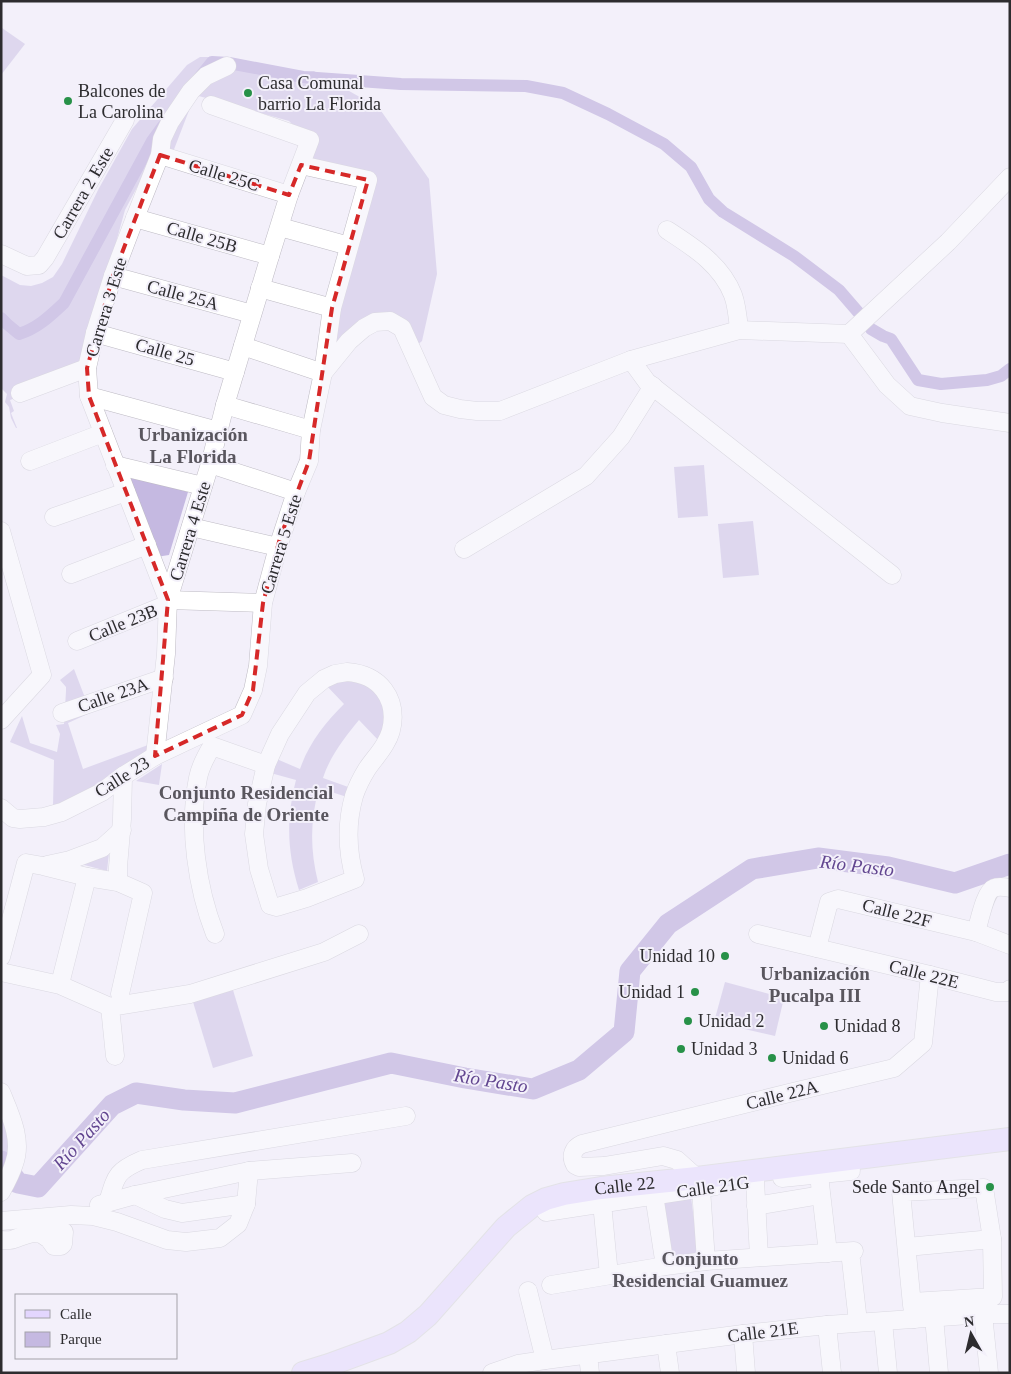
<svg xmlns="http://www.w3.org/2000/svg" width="1011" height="1374" font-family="'Times New Roman',serif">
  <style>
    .green { fill: #c5b9e1 }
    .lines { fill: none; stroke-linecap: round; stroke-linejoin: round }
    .canal { stroke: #a894d0; stroke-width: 12 }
    .river { stroke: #a894d0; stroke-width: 21 }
    .minor-casing { stroke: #bebbc4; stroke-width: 19 }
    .major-casing { stroke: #d1d1d1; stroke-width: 24 }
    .minor { stroke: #fff; stroke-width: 18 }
    .major { stroke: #e3d6fe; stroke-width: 22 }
    .marked { fill: none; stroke: #d62828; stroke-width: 4; stroke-dasharray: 10 6; stroke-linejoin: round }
    .poi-dot { fill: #279148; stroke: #f3f0fa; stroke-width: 2 }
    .labels { text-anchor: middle; stroke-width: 4; stroke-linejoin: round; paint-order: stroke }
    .poi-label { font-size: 18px; fill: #2d2c2f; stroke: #f3f0fa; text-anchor: start }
    .street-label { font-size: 18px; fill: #2d2c2f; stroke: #f3f0fa }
    .neighbourhood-label { font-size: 19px; font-weight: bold; fill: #59565e; stroke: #f3f0fa }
    .water-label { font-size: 19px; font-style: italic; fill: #624690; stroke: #f3f0fa }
  </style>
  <rect width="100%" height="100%" fill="#f3f0fa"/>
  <g class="green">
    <path d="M2 28 25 44 1 75V29Z"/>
    <path d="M200 57H213L230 66 252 71 283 73 314 71 379 108 429 179 437 274 422 341 415 347 410 335 369 321 316 374 362 183 293 167 300 150 295 127 289 121 195 95 173 152 151 161 125 210 79 376 10 400 14 411 11 413 17 428H16L11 418 9 407 5 402 7 394 1 388V275L20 285 31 286 42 283 53 277 62 264 98 190 132 129 187 65Z"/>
    <path d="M704 465 708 516 678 518 674 467Z"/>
    <path d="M124 472 188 492 169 555 156 557Z"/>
    <path d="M753 521 759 575 723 578 718 524Z"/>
    <path d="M74 669 87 703 151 685 68 723 83 769 148 745 151 756 82 802 53 806 54 760 10 742 22 716 30 743 57 752 60 734 56 725 64 724 66 691V687L60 680Z"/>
    <path d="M346 677 373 687 386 709 380 742 359 720C345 737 330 756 323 778L351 788 347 797 319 788C310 820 310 850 318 882L299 890C287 851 286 819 296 780L267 772 272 757 300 769C309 743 325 723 344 704L325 684Z"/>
    <path d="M162 764 159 785 136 781Z"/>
    <path d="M110 844 107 871 73 862Z"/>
    <path d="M725 982 784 998 775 1036 714 1022Z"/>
    <path d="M233 990 253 1056 213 1068 193 1002Z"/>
    <path d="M1 1101 11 1158 2 1155 1 1153Z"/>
    <path d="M691 1197 699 1257 667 1262 659 1201Z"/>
  </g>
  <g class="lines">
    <g class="canal">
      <path d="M199 78 212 62 229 63 303 77 401 84 526 86 563 93 608 114 664 144 691 167 709 199 723 212 794 256 839 290 858 312"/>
      <path d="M1 318 7 324 19 334C38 328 50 316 64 303L152 141 163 126"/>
      <path d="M871 329 883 336 891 339 918 380 941 384 987 380 1001 376 1010 369"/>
    </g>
    <path class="river" d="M1 1161 18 1183 38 1187 112 1105 136 1093 184 1100 235 1103 391 1063 465 1078 533 1089 579 1070 624 1032 630 971 668 924 752 869 818 858 888 867 955 883 1010 864"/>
    <g class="minor-casing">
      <g id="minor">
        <path d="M227 66 206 76 191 91 170 122 162 139 160 155 135 218 113 276 95 333 87 368 89 396 168 600 263 603"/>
        <path d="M160 155 289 195"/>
        <path d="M135 218 270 256"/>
        <path d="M280 227 349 246"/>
        <path d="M667 230C693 247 721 264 733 295 737 306 738 318 739 330"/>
        <path d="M1 254 27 266 39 265 45 258 125 120"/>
        <path d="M113 276 252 314"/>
        <path d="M260 288 332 308"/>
        <path d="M95 333 235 372"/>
        <path d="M849 334 887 385 910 406 942 413 1010 423"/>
        <path d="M243 346 323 373"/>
        <path d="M631 360 647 382 892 575"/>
        <path d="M323 373 349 341 364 328 375 322 390 321 402 328 433 397 444 405 460 409 477 411H500L631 360 739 330 849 334 948 242 1010 177"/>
        <path d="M20 393 87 368"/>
        <path d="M89 396 218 431"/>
        <path d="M225 405 311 430"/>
        <path d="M30 461 103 433"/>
        <path d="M210 464 296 492"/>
        <path d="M115 465 203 486"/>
        <path d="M54 517 126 492"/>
        <path d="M191 527 278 547"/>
        <path d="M1 531 42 675 1 720"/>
        <path d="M464 549 586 476 621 437 653 386"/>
        <path d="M71 574 147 545"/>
        <path d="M77 641 168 604"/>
        <path d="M347 672C361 673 375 678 384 690 396 706 395 728 385 744 380 753 373 760 367 769 362 777 357 787 354 796 346 824 347 851 355 879L307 898 277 907 270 905 259 869 254 834 257 804 266 765 280 734 307 693 324 679 335 674Z"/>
        <path d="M62 713 164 678"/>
        <path d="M155 756 166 654 168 600 210 464 225 405 270 256 289 195 310 140 211 105"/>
        <path d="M1 808 13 818 20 819 44 817 62 812 102 792 123 776 155 756 242 715 253 690 258 666 263 603 278 547 296 492 309 461 311 430 323 373 332 308 368 180 301 165"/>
        <path d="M47 865 70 860 102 848 122 830"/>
        <path d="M118 882V867L122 819 123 776"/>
        <path d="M976 932C979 923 985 891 994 888 998 886 1005 887 1010 888"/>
        <path d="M215 934C197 888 188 827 198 778 200 767 206 756 212 746L266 765"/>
        <path d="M758 934 930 975 996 992H1007L1010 989"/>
        <path d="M817 948 829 902 838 899 976 932 1010 945"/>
        <path d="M1 957 26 863 43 866 87 877 118 882 143 893 120 994"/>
        <path d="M1 972 60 985 110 1007"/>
        <path d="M61 980 87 877"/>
        <path d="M115 1056 110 1007 190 994 324 952 359 934"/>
        <path d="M1 1092C10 1114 23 1140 14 1164 11 1174 6 1183 1 1192"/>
        <path d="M819 1175 828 1253"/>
        <path d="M697 1178 677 1160 663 1156 604 1166 579 1167 575 1165C570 1156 573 1148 582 1144L789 1093 894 1068 923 1043 930 975"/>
        <path d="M782 1178 851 1171"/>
        <path d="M755 1180 759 1257"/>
        <path d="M701 1189 706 1261"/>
        <path d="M135 1195 165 1209 182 1213 246 1204"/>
        <path d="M654 1195 665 1266"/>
        <path d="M108 1202C116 1176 116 1171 142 1160L406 1116"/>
        <path d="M602 1203 609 1275"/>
        <path d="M99 1205 135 1195 249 1171 352 1163"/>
        <path d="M756 1206 821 1195"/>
        <path d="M546 1212 716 1186"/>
        <path d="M1 1221 71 1215 93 1216 117 1222 167 1240 186 1242 220 1238 238 1224 246 1204 249 1171"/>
        <path d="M1 1240C5 1240 10 1241 14 1239 20 1237 26 1234 33 1233 36 1233 38 1234 41 1233 49 1230 56 1225 64 1232L63 1244 61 1246H54L49 1239 40 1233"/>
        <path d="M907 1247 992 1239"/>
        <path d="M851 1260 858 1322"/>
        <path d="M551 1285 665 1266 706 1261 854 1251"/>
        <path d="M528 1291 545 1360"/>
        <path d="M912 1302 993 1297 992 1239 984 1188 901 1192 912 1305 914 1319"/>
        <path d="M983 1314 989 1373"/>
        <path d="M934 1317 939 1373"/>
        <path d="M883 1322 888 1373"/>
        <path d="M827 1325 832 1373"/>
        <path d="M743 1334 746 1373"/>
        <path d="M666 1344 670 1373"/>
        <path d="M588 1355 590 1373"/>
        <path d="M492 1373 518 1364 545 1360 743 1334 827 1325 983 1314H1010"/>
      </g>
    </g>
    <g class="major-casing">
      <g id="major">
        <path id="s1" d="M303 1373 329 1365 389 1343 408 1332 428 1315 506 1227 532 1206 546 1199 564 1194 601 1188 697 1178 1010 1139"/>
      </g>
    </g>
    <use href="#minor" class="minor"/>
    <use href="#major" class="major"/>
  </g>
  <path d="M0 0H1011V1374H0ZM160 155 289 195 301 165 368 180 332 308 309 461 280 538 263 603 253 690 242 715 155 756 168 600 89 396 87 368 113 276Z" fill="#f3f0fa" fill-opacity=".55" fill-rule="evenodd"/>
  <path class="marked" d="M160 155 289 195 301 165 368 180 332 308 309 461 280 538 263 603 253 690 242 715 155 756 168 600 89 396 87 368 113 276Z"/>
  <g class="poi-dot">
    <circle cx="248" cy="93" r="5"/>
    <circle cx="68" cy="101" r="5"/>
    <circle cx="725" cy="956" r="5"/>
    <circle cx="695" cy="992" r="5"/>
    <circle cx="688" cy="1021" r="5"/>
    <circle cx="824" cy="1026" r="5"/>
    <circle cx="681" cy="1049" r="5"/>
    <circle cx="772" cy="1058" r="5"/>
    <circle cx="990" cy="1187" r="5"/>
  </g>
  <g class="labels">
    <g class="poi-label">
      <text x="258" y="89">Casa Comunal<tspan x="258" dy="21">barrio La Florida</tspan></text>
      <text x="78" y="97">Balcones de<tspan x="78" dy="21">La Carolina</tspan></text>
      <text x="715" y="962" text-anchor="end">Unidad 10</text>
      <text x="685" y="998" text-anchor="end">Unidad 1</text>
      <text x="698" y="1027">Unidad 2</text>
      <text x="834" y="1032">Unidad 8</text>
      <text x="691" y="1055">Unidad 3</text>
      <text x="782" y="1064">Unidad 6</text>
      <text x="980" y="1193" text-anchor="end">Sede Santo Angel</text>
    </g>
    <g class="street-label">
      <text transform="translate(224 175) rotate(17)" y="6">Calle 25C</text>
      <text transform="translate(83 193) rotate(-60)" y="6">Carrera 2 Este</text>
      <text transform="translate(202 237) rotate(16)" y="6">Calle 25B</text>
      <text transform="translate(183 295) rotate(15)" y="6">Calle 25A</text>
      <text transform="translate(106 307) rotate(-73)" y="6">Carrera 3 Este</text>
      <text transform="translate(165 352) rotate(16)" y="6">Calle 25</text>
      <text transform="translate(190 531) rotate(-73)" y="6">Carrera 4 Este</text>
      <text transform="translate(281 544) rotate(-73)" y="6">Carrera 5 Este</text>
      <text transform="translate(123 623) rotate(-22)" y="6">Calle 23B</text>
      <text transform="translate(113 695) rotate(-19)" y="6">Calle 23A</text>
      <text transform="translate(122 777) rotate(-32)" y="6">Calle 23</text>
      <text transform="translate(897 913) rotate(14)" y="6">Calle 22F</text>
      <text transform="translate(924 974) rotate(14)" y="6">Calle 22E</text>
      <text transform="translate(782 1095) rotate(-14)" y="6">Calle 22A</text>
      <text dy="6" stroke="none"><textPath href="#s1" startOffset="386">Calle 22</textPath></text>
      <text transform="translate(713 1187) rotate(-8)" y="6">Calle 21G</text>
      <text transform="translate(763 1332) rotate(-7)" y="6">Calle 21E</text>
    </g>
    <g class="neighbourhood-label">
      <text x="193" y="441">Urbanización<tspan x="193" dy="22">La Florida</tspan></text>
      <text x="246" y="799">Conjunto Residencial<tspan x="246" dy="22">Campiña de Oriente</tspan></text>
      <text x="815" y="980">Urbanización<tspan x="815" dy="22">Pucalpa III</tspan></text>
      <text x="700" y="1265">Conjunto<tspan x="700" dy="22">Residencial Guamuez</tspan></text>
    </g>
    <g class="water-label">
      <text transform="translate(857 865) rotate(7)" y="7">Río Pasto</text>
      <text transform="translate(491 1080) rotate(9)" y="7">Río Pasto</text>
      <text transform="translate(81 1139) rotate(-48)" y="7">Río Pasto</text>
    </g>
  </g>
  <rect width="1011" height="1374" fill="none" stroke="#2d2c2f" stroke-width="5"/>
  <rect x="15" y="1294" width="162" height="65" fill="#f3f0fa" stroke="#a4a2a9"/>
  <rect x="25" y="1310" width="25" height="8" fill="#e3d6fe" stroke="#a4a2a9"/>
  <text x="60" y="1319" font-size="15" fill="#2d2c2f">Calle</text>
  <rect x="25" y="1332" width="25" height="15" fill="#c5b9e1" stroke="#a4a2a9"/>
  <text x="60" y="1344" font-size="15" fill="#2d2c2f">Parque</text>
  <g transform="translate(971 1334) rotate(352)" stroke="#f3f0fa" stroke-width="4" paint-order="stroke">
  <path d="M0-4L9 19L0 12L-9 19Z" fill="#2d2c2f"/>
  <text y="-8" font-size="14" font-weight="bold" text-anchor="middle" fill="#2d2c2f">N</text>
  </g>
</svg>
